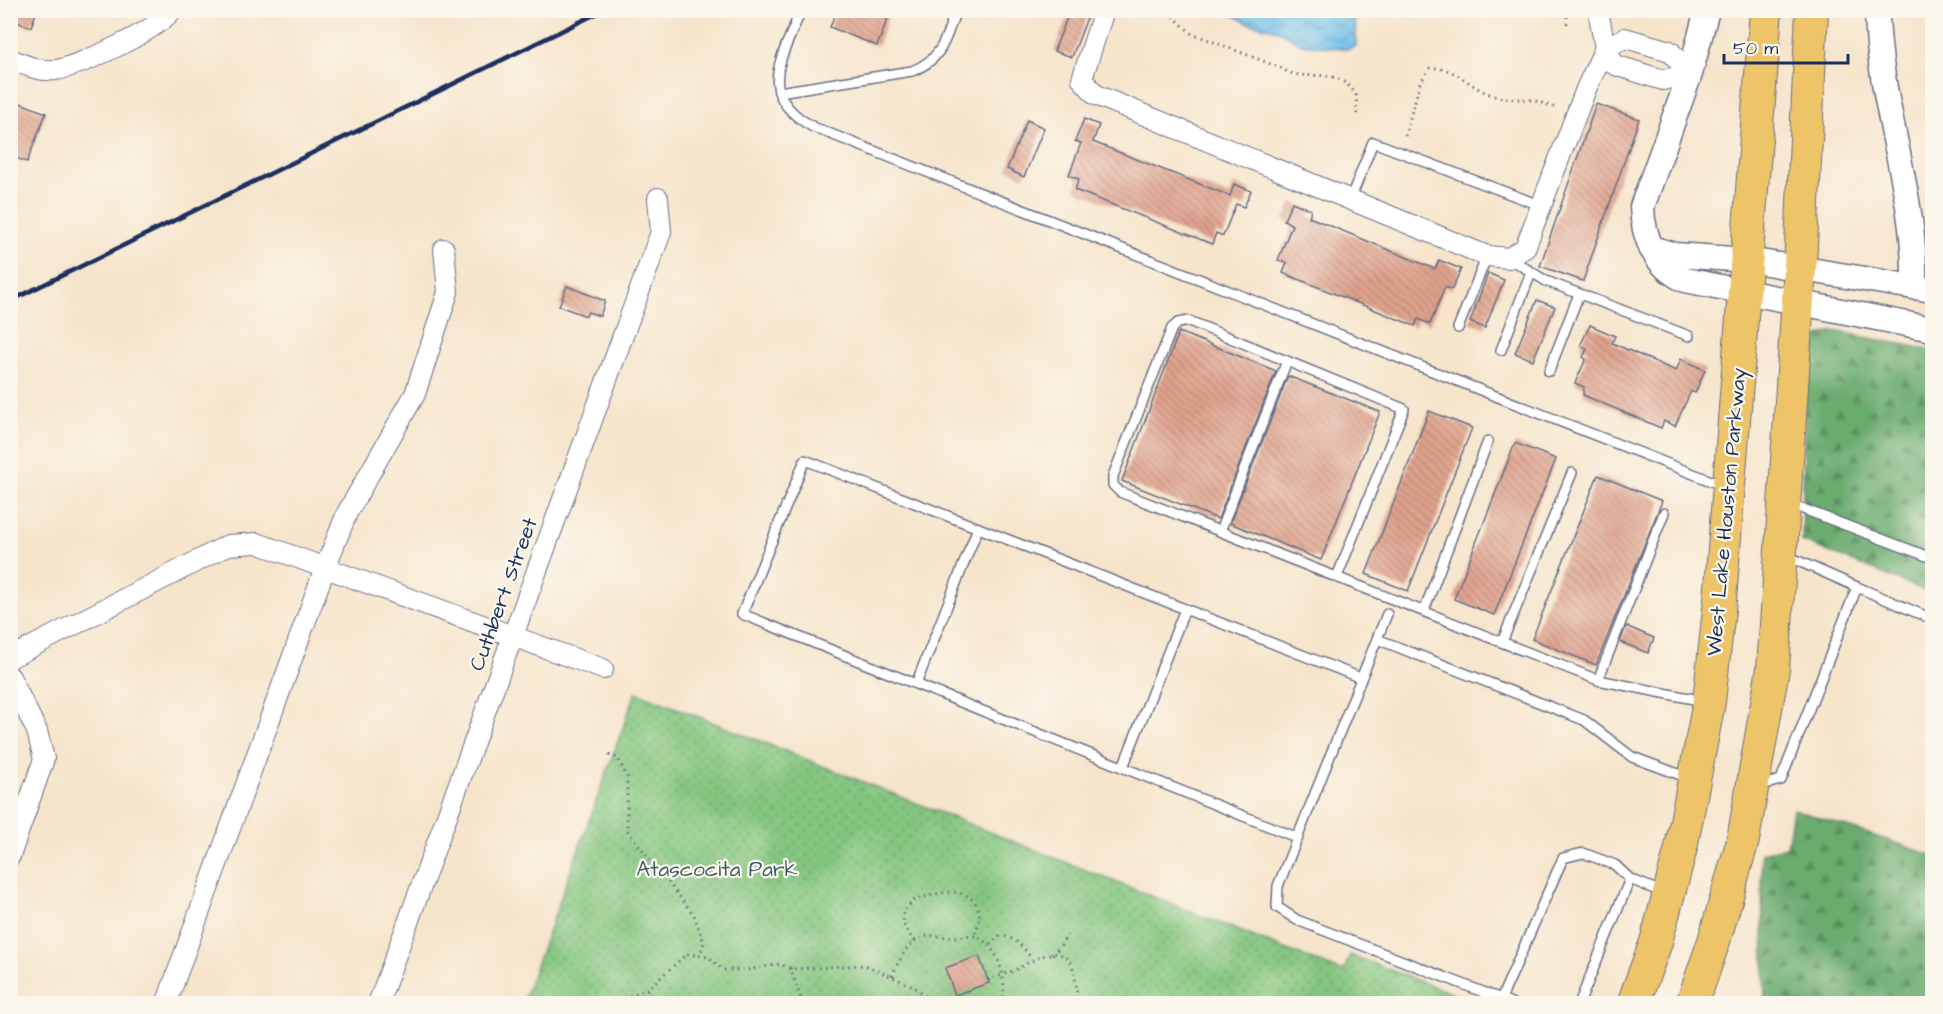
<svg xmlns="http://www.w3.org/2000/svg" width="1943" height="1014" font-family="'Architects Daughter',sans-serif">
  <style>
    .green { fill: url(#green-dots); stroke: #507a6e; stroke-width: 1.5 }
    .forest { fill: url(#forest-firs); stroke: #436d66; stroke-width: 1.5 }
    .water { fill: url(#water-waves); stroke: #4476a4; stroke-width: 1.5 }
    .building { fill: url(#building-back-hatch) }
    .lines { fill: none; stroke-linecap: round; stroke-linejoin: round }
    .service-casing { stroke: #686e84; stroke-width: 12 }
    .minor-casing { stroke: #686e84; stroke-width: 22 }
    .tertiary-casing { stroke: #686e84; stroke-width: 27 }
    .primary-casing { stroke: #686e84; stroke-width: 34 }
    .path { stroke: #686e84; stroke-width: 3; stroke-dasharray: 1.5 4.5; stroke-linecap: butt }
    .service { stroke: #fff; stroke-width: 9 }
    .minor { stroke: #fff; stroke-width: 20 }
    .tertiary { stroke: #fff; stroke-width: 24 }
    .primary { stroke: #eec469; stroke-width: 32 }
    .rail { stroke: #1b2f5e; stroke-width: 4.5 }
    .labels { text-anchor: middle; stroke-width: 4.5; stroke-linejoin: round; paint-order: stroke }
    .street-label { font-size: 21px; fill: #1b2f5e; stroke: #fbf7ec }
    .park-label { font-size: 21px; fill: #3a5c68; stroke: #fbf7ec }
  </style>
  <defs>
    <pattern id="green-dots" width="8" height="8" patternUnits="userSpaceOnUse" patternTransform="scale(1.5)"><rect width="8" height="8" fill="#84c67f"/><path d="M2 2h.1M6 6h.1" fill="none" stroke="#6ba16b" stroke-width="1.8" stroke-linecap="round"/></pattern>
    <pattern id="forest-firs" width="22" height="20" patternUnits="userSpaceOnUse" patternTransform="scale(1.5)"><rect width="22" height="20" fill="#6bab6e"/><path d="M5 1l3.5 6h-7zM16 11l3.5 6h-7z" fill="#578c5e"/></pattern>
    <pattern id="water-waves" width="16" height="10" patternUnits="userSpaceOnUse" patternTransform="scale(1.5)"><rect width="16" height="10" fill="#6dbee9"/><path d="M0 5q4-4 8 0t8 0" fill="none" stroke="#599bc0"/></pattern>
    <pattern id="building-back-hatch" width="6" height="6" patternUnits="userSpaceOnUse" patternTransform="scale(1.5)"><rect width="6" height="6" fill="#e0a38d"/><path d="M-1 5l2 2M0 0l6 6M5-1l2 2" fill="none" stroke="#b58576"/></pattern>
  </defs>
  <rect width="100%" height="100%" fill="#fbf7ec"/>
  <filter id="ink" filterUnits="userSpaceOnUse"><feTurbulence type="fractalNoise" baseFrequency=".0167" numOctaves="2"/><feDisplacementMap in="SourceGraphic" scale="12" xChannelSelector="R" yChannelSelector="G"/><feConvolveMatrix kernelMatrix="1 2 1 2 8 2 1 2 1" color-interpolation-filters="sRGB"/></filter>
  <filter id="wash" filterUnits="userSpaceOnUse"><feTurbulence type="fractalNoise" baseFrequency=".008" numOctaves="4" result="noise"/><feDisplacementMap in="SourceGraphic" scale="24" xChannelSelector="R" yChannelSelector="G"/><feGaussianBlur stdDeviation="1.35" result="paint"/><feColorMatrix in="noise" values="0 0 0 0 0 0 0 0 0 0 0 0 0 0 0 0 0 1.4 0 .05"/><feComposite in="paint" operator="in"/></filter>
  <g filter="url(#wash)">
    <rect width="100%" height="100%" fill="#f6e4cb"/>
    <path class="green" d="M636 692 1343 972 1350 955 1478 1003 522 1004Z"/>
    <g class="forest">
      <path d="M1834 331 1932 350V594L1802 541 1806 340Z"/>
      <path d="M1793 809 1932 855V1003H1765L1761 853 1787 847Z"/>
    </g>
    <path class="water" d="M1225 11H1355L1356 46 1348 49 1301 44 1278 30 1249 23Z"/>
    <g id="blocks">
      <g class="building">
        <path d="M18 10H37L31 27 14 21Z"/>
        <path d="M837 10H891L877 46 830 27Z"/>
        <path d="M1070 10H1090L1072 57 1054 51Z"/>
        <path d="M10 99 46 113 27 162 10 156Z"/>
        <path d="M1596 104 1639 119 1583 281 1540 266Z"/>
        <path d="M1084 119 1099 125 1093 142 1230 196 1234 184 1251 191 1244 207 1236 204 1223 236 1216 233 1212 244 1075 190 1079 179 1069 175 1081 143 1075 141Z"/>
        <path d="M1027 120 1044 128 1024 177 1007 169Z"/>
        <path d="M1292 202 1311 210 1309 217 1435 269 1439 260 1461 269 1452 289 1445 287 1430 324 1418 319 1415 326 1283 273 1287 263 1278 260 1292 225 1284 220Z"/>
        <path d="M1488 273 1504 280 1485 328 1470 322Z"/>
        <path d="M567 286 605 301 600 316 588 312 586 316 559 306Z"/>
        <path d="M1537 300 1555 307 1533 360 1515 353Z"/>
        <path d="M1590 325 1615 336 1612 343 1676 371 1681 359 1705 370 1695 393 1691 391 1675 426 1664 421 1661 428 1583 395 1584 387 1575 383 1586 359 1583 357 1587 349 1580 346Z"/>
        <path d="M1179 332 1276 371 1218 519 1122 481Z"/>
        <path d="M1288 376 1380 412 1321 560 1230 523Z"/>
        <path d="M1429 411 1472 428 1408 591 1366 574Z"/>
        <path d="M1515 443 1556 459 1494 615 1454 599Z"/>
        <path d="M1598 475 1662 501 1596 665 1532 639Z"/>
        <path d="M1626 626 1654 638 1648 653 1620 642Z"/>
        <path d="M979 956 989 983 955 995 945 968Z"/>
      </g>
    </g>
  </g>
  <g filter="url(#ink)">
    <use href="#blocks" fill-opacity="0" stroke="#686e84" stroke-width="1.5"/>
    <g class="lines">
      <g class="service-casing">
        <g id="service">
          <path d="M801 10C782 59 754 94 813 127L1724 486"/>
          <path d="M779 92 912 71C943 59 945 39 956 10"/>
          <path d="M1350 200 1373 142 1542 206"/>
          <path d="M1509 258 1546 281 1689 336"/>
          <path d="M1458 328 1487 256"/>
          <path d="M1501 350 1531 273"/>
          <path d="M1549 371 1579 294"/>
          <path d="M1790 504 1929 557 1932 554"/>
          <path d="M1220 531 1287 361"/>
          <path d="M1337 577 1404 409 1189 321 1178 323 1172 328 1113 476V485L1120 492 1598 680 1704 701"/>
          <path d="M1857 587 1932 619"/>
          <path d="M1424 611 1488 441"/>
          <path d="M1387 614 1278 886 1277 907 1297 920 1501 999"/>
          <path d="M1377 639 1584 720 1632 757 1689 778"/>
          <path d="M1502 642 1572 473"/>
          <path d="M1598 680 1664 513"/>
          <path d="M916 684 978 528"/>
          <path d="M1123 767 1185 609"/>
          <path d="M1758 786 1781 780 1857 587 1787 556"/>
          <path d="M1298 838 742 614 805 460 1361 678"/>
          <path d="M1513 1004 1501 999 1563 858 1583 853 1615 865 1630 879 1664 893"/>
          <path d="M1579 1004 1630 879"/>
        </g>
      </g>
      <g class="minor-casing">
        <g id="minor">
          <path d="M1104 10 1082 79 1096 95 1487 256 1509 258 1525 248 1586 89 1605 48 1598 10"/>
          <path d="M1625 38 1670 51 1690 74 1663 80 1615 65 1605 48Z"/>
          <path d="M10 59C25 65 40 72 56 70 80 66 158 30 172 10"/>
          <path d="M10 658 228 545 257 543 603 669"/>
          <path d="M10 677 37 731 44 759 10 856"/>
          <path d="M166 1004 325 568 347 513 415 394 448 292 444 249"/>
          <path d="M378 1004 661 232 658 198"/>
        </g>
      </g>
      <g class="tertiary-casing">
        <g id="tertiary">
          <path d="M1707 10 1690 74 1642 207C1643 239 1656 267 1685 280L1932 329"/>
          <path d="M1877 10C1878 104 1917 193 1914 287"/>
          <path d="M1651 248 1675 255 1748 260 1932 290"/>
        </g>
      </g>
      <g class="primary-casing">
        <g id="primary">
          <path d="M1633 1004 1656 942 1681 848 1709 702 1720 600 1766 10"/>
          <path d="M1692 1004 1714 941 1743 840 1773 669 1800 268 1812 10"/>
        </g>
      </g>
      <g class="path">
        <path d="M1163 10 1175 18 1191 33 1281 68C1305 86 1334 61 1356 95L1357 115"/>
        <path d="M1567 24V10"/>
        <path d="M1405 136 1420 83 1430 68C1452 67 1463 80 1481 90 1498 100 1512 98 1531 100 1538 101 1546 105 1554 107"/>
        <path d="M609 755 618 758 627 777V830L694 915 704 943 700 954"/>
        <path d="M914 942 904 925 903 912C907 908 912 901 917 899 926 897 944 891 953 892 980 895 985 915 973 936"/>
        <path d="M990 944 999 936C1015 936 1023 947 1032 959"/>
        <path d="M1052 954 1059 948 1067 935"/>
        <path d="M790 968 803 1004"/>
        <path d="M892 976C898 963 904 949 915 941 928 932 937 937 951 937 958 938 968 934 974 936 999 943 1008 982 1002 1004"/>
        <path d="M988 980C998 976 1009 973 1019 968 1034 960 1060 941 1072 966 1077 978 1076 991 1078 1004"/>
        <path d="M647 989 656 1004"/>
        <path d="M607 1004 647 989 687 954 709 957 723 970H747L780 964 792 969 865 965 913 986 936 1004"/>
      </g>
      <use href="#service" class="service"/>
      <use href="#minor" class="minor"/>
      <use href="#tertiary" class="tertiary"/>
      <use href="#primary" class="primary"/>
      <path class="rail" d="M10 301 604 10"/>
    </g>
  </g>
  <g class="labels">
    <g class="street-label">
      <text transform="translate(1726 512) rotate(-85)" y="7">West Lake Houston Parkway</text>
      <text transform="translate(503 594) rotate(-70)" y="7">Cuthbert Street</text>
    </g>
    <g class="park-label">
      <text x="717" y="876">Atascocita Park</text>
    </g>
  </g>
  <rect width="1943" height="1014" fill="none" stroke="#fbf7ec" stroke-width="36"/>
  <path d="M1724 54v9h124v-9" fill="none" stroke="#1b2f5e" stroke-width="3"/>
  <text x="1733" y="54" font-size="18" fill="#1b2f5e" stroke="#fbf7ec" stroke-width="4.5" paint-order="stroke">50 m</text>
</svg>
